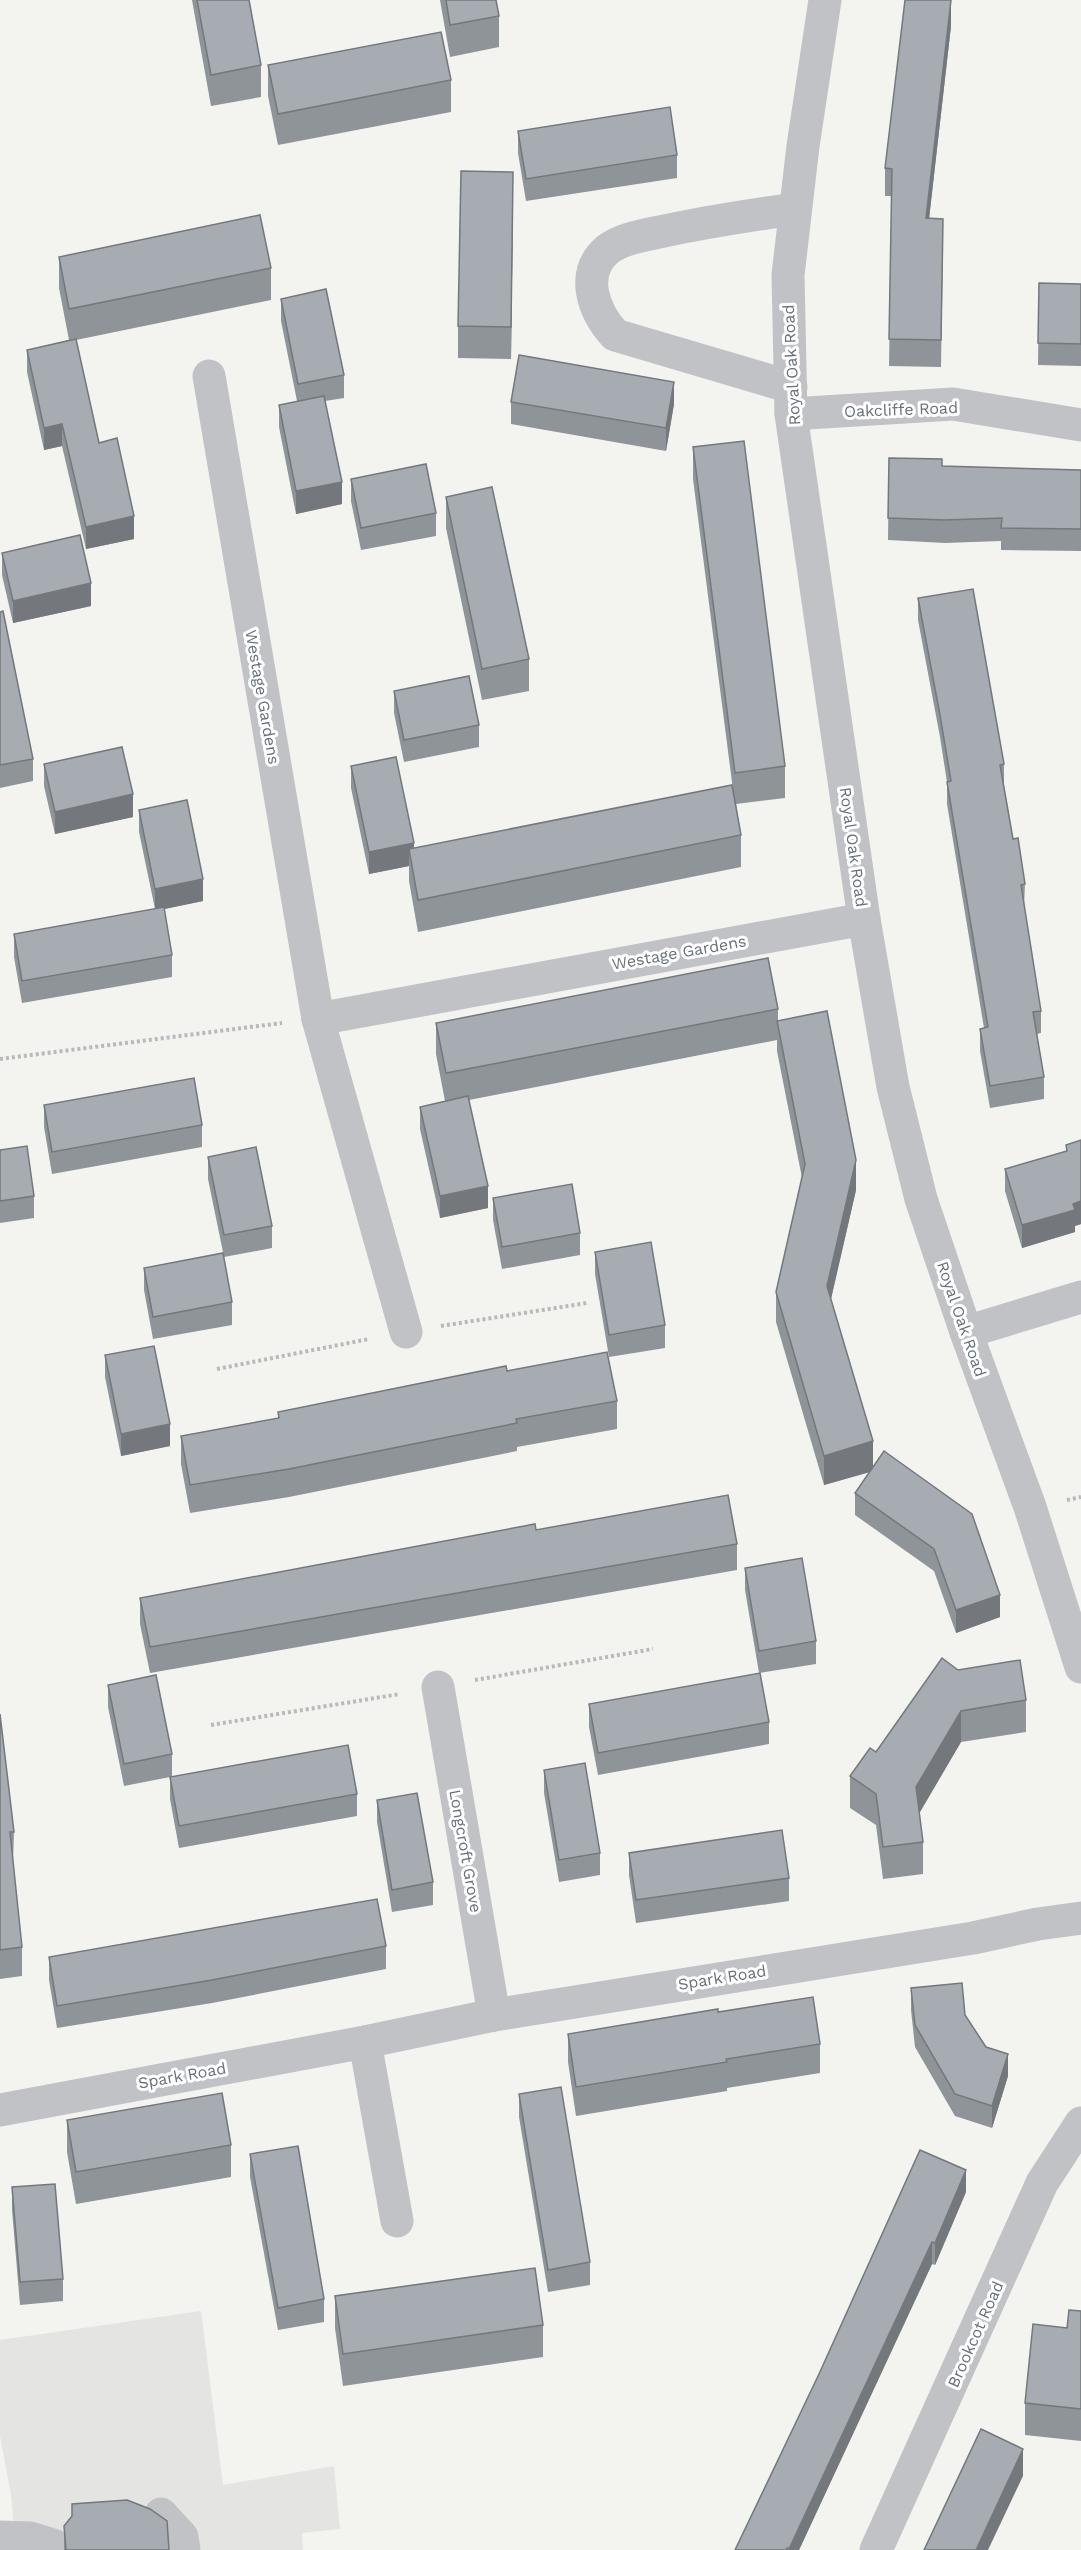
<svg xmlns="http://www.w3.org/2000/svg" width="1081" height="2550" font-family="'Work Sans',sans-serif">
  <style>
    .built { fill: #e4e5e3 }
    .lines { fill: none; stroke-linecap: round; stroke-linejoin: round }
    .path { stroke: #b7b9bb; stroke-width: 4; stroke-dasharray: 3 3; stroke-linecap: butt }
    .minor { stroke: #c0c2c5; stroke-width: 33 }
    .wall { fill: #8f9498 }
    .shaded-wall { fill: #74787c }
    .building { fill: #a6acb1; stroke: #74787c; stroke-width: 1.5 }
    .labels { text-anchor: middle; stroke-width: 6; stroke-linejoin: round; paint-order: stroke }
    .street-label { font-size: 16px; fill: #66717d; stroke: #fff }
  </style>
  <rect width="100%" height="100%" fill="#f3f4f0"/>
  <path class="built" d="M201 2311 223 2485 334 2466 340 2529 302 2533 303 2550H16L11 2495 0 2436V2340Z"/>
  <g class="lines">
    <g class="path">
      <path d="M0 1059 282 1023"/>
      <path d="M441 1326 587 1303"/>
      <path d="M217 1369 369 1339"/>
      <path d="M1067 1500 1081 1497"/>
      <path d="M475 1680 653 1649"/>
      <path d="M211 1725 400 1694"/>
    </g>
    <g class="minor">
      <path d="M825 0 803 146 788 275 791 414 864 919 893 1087 921 1199 966 1332 1030 1507 1081 1667"/>
      <path d="M209 376 318 1019 406 1332"/>
      <path d="M791 387 615 335C594 312 579 274 607 250 622 238 646 235 664 231 707 222 751 215 795 209"/>
      <path d="M791 414 953 404 1081 425"/>
      <path d="M318 1019 864 919"/>
      <path d="M966 1332 1081 1297"/>
      <path d="M438 1687 494 2015"/>
      <path d="M365 2042 397 2221"/>
      <path d="M0 2110 365 2042 494 2015 973 1938 1038 1924 1081 1918"/>
      <path d="M161 2514 182 2537 184 2550"/>
      <path d="M0 2537 30 2538 53 2545 54 2550"/>
      <path d="M876 2550 1042 2183 1081 2123"/>
    </g>
  </g>
  <g class="wall">
    <path d="M192 0H249L261 65V97L211 106Z"/>
    <path d="M440 0H496L499 16V47L450 57Z"/>
    <path d="M951 26 929 218 943 246 941 367 889 366 892 196H885V168Z"/>
    <path d="M268 65 451 80V112L278 145 268 96Z"/>
    <path d="M518 131 677 155V178L526 201 518 153Z"/>
    <path d="M513 204 511 359 458 358V326Z"/>
    <path d="M59 257 271 268V300L76 340 99 443 134 539 86 549 62 446 44 450 27 372V350L69 340 59 288Z"/>
    <path d="M1039 283 1081 284V366L1038 365Z"/>
    <path d="M281 299 344 375V398L325 401 342 504 296 514 279 427V405L297 401 281 321Z"/>
    <path d="M511 402 674 404 666 451 511 424Z"/>
    <path d="M693 447 785 766V798L736 804 741 835V867L418 932 409 881V866L369 874 351 788V766L414 848 733 790 693 479Z"/>
    <path d="M889 458 942 466 1081 470V551L1001 550V541L945 543 888 540Z"/>
    <path d="M351 479 436 513V536L361 550 351 501Z"/>
    <path d="M446 497 529 659V691L482 700 446 528Z"/>
    <path d="M2 553 91 606 13 623 2 575Z"/>
    <path d="M918 598 1004 764V786L1013 839 1025 884 1024 907 1041 1011V1033L1037 1034 1044 1077V1099L990 1108 980 1051V1029L984 1028 947 804V782L940 737 918 620Z"/>
    <path d="M0 612 33 759V781L0 788Z"/>
    <path d="M394 691 479 725V747L404 762 394 713Z"/>
    <path d="M44 764 133 817 55 834 44 786Z"/>
    <path d="M139 810 203 901 164 909 172 955V977L22 1003 14 957V934L155 909 139 832Z"/>
    <path d="M778 1009V1021L856 1190 831 1299 873 1467 1000 1617 956 1633 934 1571 855 1515V1493L870 1472 824 1485 776 1322V1292L802 1178 777 1051V1040L469 1100 488 1208 440 1218 420 1129V1107L445 1101 436 1054V1023Z"/>
    <path d="M44 1105 202 1125V1147L52 1174 44 1127Z"/>
    <path d="M1081 1140V1224L1075 1226V1232L1022 1248 1005 1191V1169L1066 1151V1145Z"/>
    <path d="M0 1150 34 1196V1218L0 1223Z"/>
    <path d="M208 1157 272 1226V1248L224 1257 208 1179Z"/>
    <path d="M493 1198 580 1233V1255L502 1269 493 1220Z"/>
    <path d="M595 1252 665 1325V1348L609 1357 595 1274Z"/>
    <path d="M144 1268 232 1302V1325L153 1339 144 1290Z"/>
    <path d="M105 1355 170 1446 121 1456 105 1377Z"/>
    <path d="M507 1371 617 1401V1429L517 1447V1451L289 1497 190 1513 181 1464V1436L278 1418V1412Z"/>
    <path d="M536 1530 737 1544V1570L150 1673 140 1624V1598Z"/>
    <path d="M745 1568 816 1641V1664L759 1673 745 1590Z"/>
    <path d="M958 1670 1026 1700V1732L961 1742 919 1813 923 1842V1874L883 1879 876 1825 850 1808V1776L876 1752Z"/>
    <path d="M108 1685 172 1754V1776L357 1794V1816L179 1848 170 1799V1777L124 1786 108 1707Z"/>
    <path d="M589 1704 769 1722V1744L598 1775 589 1727Z"/>
    <path d="M0 1714 14 1832 13 1861 22 1947V1976L0 1979Z"/>
    <path d="M544 1770 600 1853V1875L559 1882 544 1793Z"/>
    <path d="M377 1800 433 1882V1905L392 1912 377 1822Z"/>
    <path d="M629 1853 789 1878V1901L636 1923 629 1875Z"/>
    <path d="M386 1946V1969L212 2003 57 2028 49 1980V1957Z"/>
    <path d="M911 1988 965 2015 986 2047 1008 2076 992 2128 955 2116 915 2047 911 2010Z"/>
    <path d="M718 2012 820 2044V2073L727 2088V2091L576 2116 568 2062V2034Z"/>
    <path d="M519 2094 590 2262V2285L548 2292 519 2117Z"/>
    <path d="M67 2120 231 2145V2177L76 2204 67 2152Z"/>
    <path d="M250 2154 324 2299V2322L278 2330 250 2177Z"/>
    <path d="M12 2187 63 2279V2301L20 2305 12 2210Z"/>
    <path d="M966 2192 935 2265 932 2264 799 2550H735L819 2374Z"/>
    <path d="M335 2296 543 2325V2357L343 2386 335 2328Z"/>
    <path d="M1081 2311V2441L1025 2435V2403L1067 2328Z"/>
    <path d="M64 2526 169 2550H64Z"/>
  </g>
  <g class="shaded-wall">
    <path d="M951 0V26L926 246V218Z"/>
    <path d="M513 172V204L511 359V327Z"/>
    <path d="M674 382V404L666 451V428Z"/>
    <path d="M62 424V446L44 450V428Z"/>
    <path d="M342 482V504L296 514V491Z"/>
    <path d="M134 516V539L86 549V527Z"/>
    <path d="M91 583V606L13 623V601Z"/>
    <path d="M133 794V817L55 834V812Z"/>
    <path d="M414 843V865L409 849V866L369 874V852Z"/>
    <path d="M203 879V901L155 911V889Z"/>
    <path d="M856 1160V1190L827 1316V1286Z"/>
    <path d="M488 1186V1208L440 1218V1196Z"/>
    <path d="M1081 1201V1224L1075 1226V1232L1022 1248V1225L1073 1204Z"/>
    <path d="M170 1424V1446L121 1456V1434Z"/>
    <path d="M873 1441V1471L824 1485V1456Z"/>
    <path d="M1000 1595V1617L956 1633V1610Z"/>
    <path d="M961 1711V1742L916 1819V1787Z"/>
    <path d="M1008 2054V2076L992 2128V2106Z"/>
    <path d="M966 2170V2192L935 2265V2243Z"/>
    <path d="M932 2242V2264L799 2550H789Z"/>
    <path d="M1023 2449V2476L988 2550H976Z"/>
  </g>
  <g class="building">
    <path d="M197 0H249L261 65 211 75Z"/>
    <path d="M446 0H496L499 16 450 25Z"/>
    <path d="M905 0H951L926 218 943 219 941 340 889 339 892 169 885 168Z"/>
    <path d="M441 32 451 80 278 114 268 65Z"/>
    <path d="M670 107 677 155 526 179 518 131Z"/>
    <path d="M461 171 513 172 511 327 458 326Z"/>
    <path d="M260 215 271 268 69 309 59 257Z"/>
    <path d="M1039 283 1081 284V344L1038 343Z"/>
    <path d="M326 289 344 375 298 384 281 299Z"/>
    <path d="M76 339 99 443 117 438 134 516 86 527 62 424 44 428 27 350Z"/>
    <path d="M519 355 674 382 666 428 511 402Z"/>
    <path d="M324 396 342 482 296 491 279 405Z"/>
    <path d="M744 441 785 766 735 773 693 447Z"/>
    <path d="M889 458 942 459V466L1081 470V529L1001 528 1002 518 945 520 888 518Z"/>
    <path d="M426 464 436 513 361 528 351 479Z"/>
    <path d="M492 487 529 659 482 669 446 497Z"/>
    <path d="M80 535 91 583 13 601 2 553Z"/>
    <path d="M973 589 1004 764 1000 765 1013 839 1018 838 1025 884 1021 885 1041 1011 1033 1012 1044 1077 990 1086 980 1029 988 1027 947 782 951 781 940 715 918 598Z"/>
    <path d="M3 611 33 759 0 765V612Z"/>
    <path d="M469 676 479 725 404 740 394 691Z"/>
    <path d="M122 747 133 794 55 812 44 764Z"/>
    <path d="M396 757 414 843 369 852 351 766Z"/>
    <path d="M732 785 741 835 418 900 409 849Z"/>
    <path d="M187 800 203 879 155 889 139 810Z"/>
    <path d="M164 907 172 955 22 981 14 934Z"/>
    <path d="M768 958 778 1009 446 1073 436 1023Z"/>
    <path d="M827 1011 856 1160 827 1286 873 1441 824 1456 776 1292 805 1164 777 1021Z"/>
    <path d="M194 1078 202 1125 52 1152 44 1105Z"/>
    <path d="M468 1096 488 1186 440 1196 420 1107Z"/>
    <path d="M1081 1140V1201L1073 1204 1075 1210 1022 1225 1005 1169 1067 1151 1066 1145Z"/>
    <path d="M27 1146 34 1196 0 1201V1150Z"/>
    <path d="M256 1147 272 1226 224 1235 208 1157Z"/>
    <path d="M572 1184 580 1233 502 1247 493 1198Z"/>
    <path d="M651 1242 665 1325 609 1335 595 1252Z"/>
    <path d="M223 1253 232 1302 153 1317 144 1268Z"/>
    <path d="M154 1346 170 1424 121 1434 105 1355Z"/>
    <path d="M607 1352 617 1401 516 1419 517 1423 289 1469 190 1485 181 1436 279 1418 278 1412 506 1366 507 1371Z"/>
    <path d="M884 1451 972 1514 1000 1595 956 1610 934 1549 855 1493Z"/>
    <path d="M728 1495 737 1544 150 1647 140 1598 535 1524 536 1530Z"/>
    <path d="M802 1558 816 1641 759 1651 745 1568Z"/>
    <path d="M942 1658 958 1670 1020 1660 1026 1700 961 1711 916 1787 923 1842 883 1847 876 1794 850 1776 870 1748 876 1752Z"/>
    <path d="M760 1673 769 1722 598 1753 589 1704Z"/>
    <path d="M156 1675 172 1754 124 1764 108 1685Z"/>
    <path d="M0 1714 14 1832H10L22 1947 0 1950Z"/>
    <path d="M348 1745 357 1794 179 1826 170 1777Z"/>
    <path d="M585 1763 600 1853 559 1860 544 1770Z"/>
    <path d="M417 1793 433 1882 392 1890 377 1800Z"/>
    <path d="M782 1830 789 1878 636 1900 629 1853Z"/>
    <path d="M377 1899 386 1946 212 1980 57 2006 49 1957Z"/>
    <path d="M962 1983 965 2015 986 2047 1008 2054 992 2106 955 2094 915 2025 911 1988Z"/>
    <path d="M813 1997 820 2044 726 2059 727 2062 576 2087 568 2034 718 2009V2012Z"/>
    <path d="M561 2087 590 2262 548 2270 519 2094Z"/>
    <path d="M222 2093 231 2145 76 2172 67 2120Z"/>
    <path d="M298 2146 324 2299 278 2308 250 2154Z"/>
    <path d="M920 2150 966 2170 935 2243 932 2242 789 2549 787 2548 786 2550H735L819 2374Z"/>
    <path d="M55 2184 63 2279 20 2282 12 2187Z"/>
    <path d="M535 2268 543 2325 343 2354 335 2296Z"/>
    <path d="M1069 2310 1081 2311V2409L1025 2403 1033 2324 1067 2328Z"/>
    <path d="M981 2429 1023 2449 976 2550H924Z"/>
    <path d="M127 2500 150 2509 167 2521 169 2550H66L64 2526 72 2516V2504Z"/>
  </g>
  <g class="labels">
    <g class="street-label">
      <text transform="translate(791 365) rotate(-93)" y="6">Royal Oak Road</text>
      <text transform="translate(901 409) rotate(-2)" y="6">Oakcliffe Road</text>
      <text transform="translate(263 697) rotate(80)" y="6">Westage Gardens</text>
      <text transform="translate(854 847) rotate(82)" y="6">Royal Oak Road</text>
      <text transform="translate(679 952) rotate(-10)" y="6">Westage Gardens</text>
      <text transform="translate(962 1319) rotate(71)" y="6">Royal Oak Road</text>
      <text transform="translate(466 1851) rotate(80)" y="6">Longcroft Grove</text>
      <text transform="translate(722 1977) rotate(-9)" y="6">Spark Road</text>
      <text transform="translate(182 2075) rotate(-10)" y="6">Spark Road</text>
      <text transform="translate(975 2334) rotate(-66)" y="6">Brookcot Road</text>
    </g>
  </g>
</svg>
